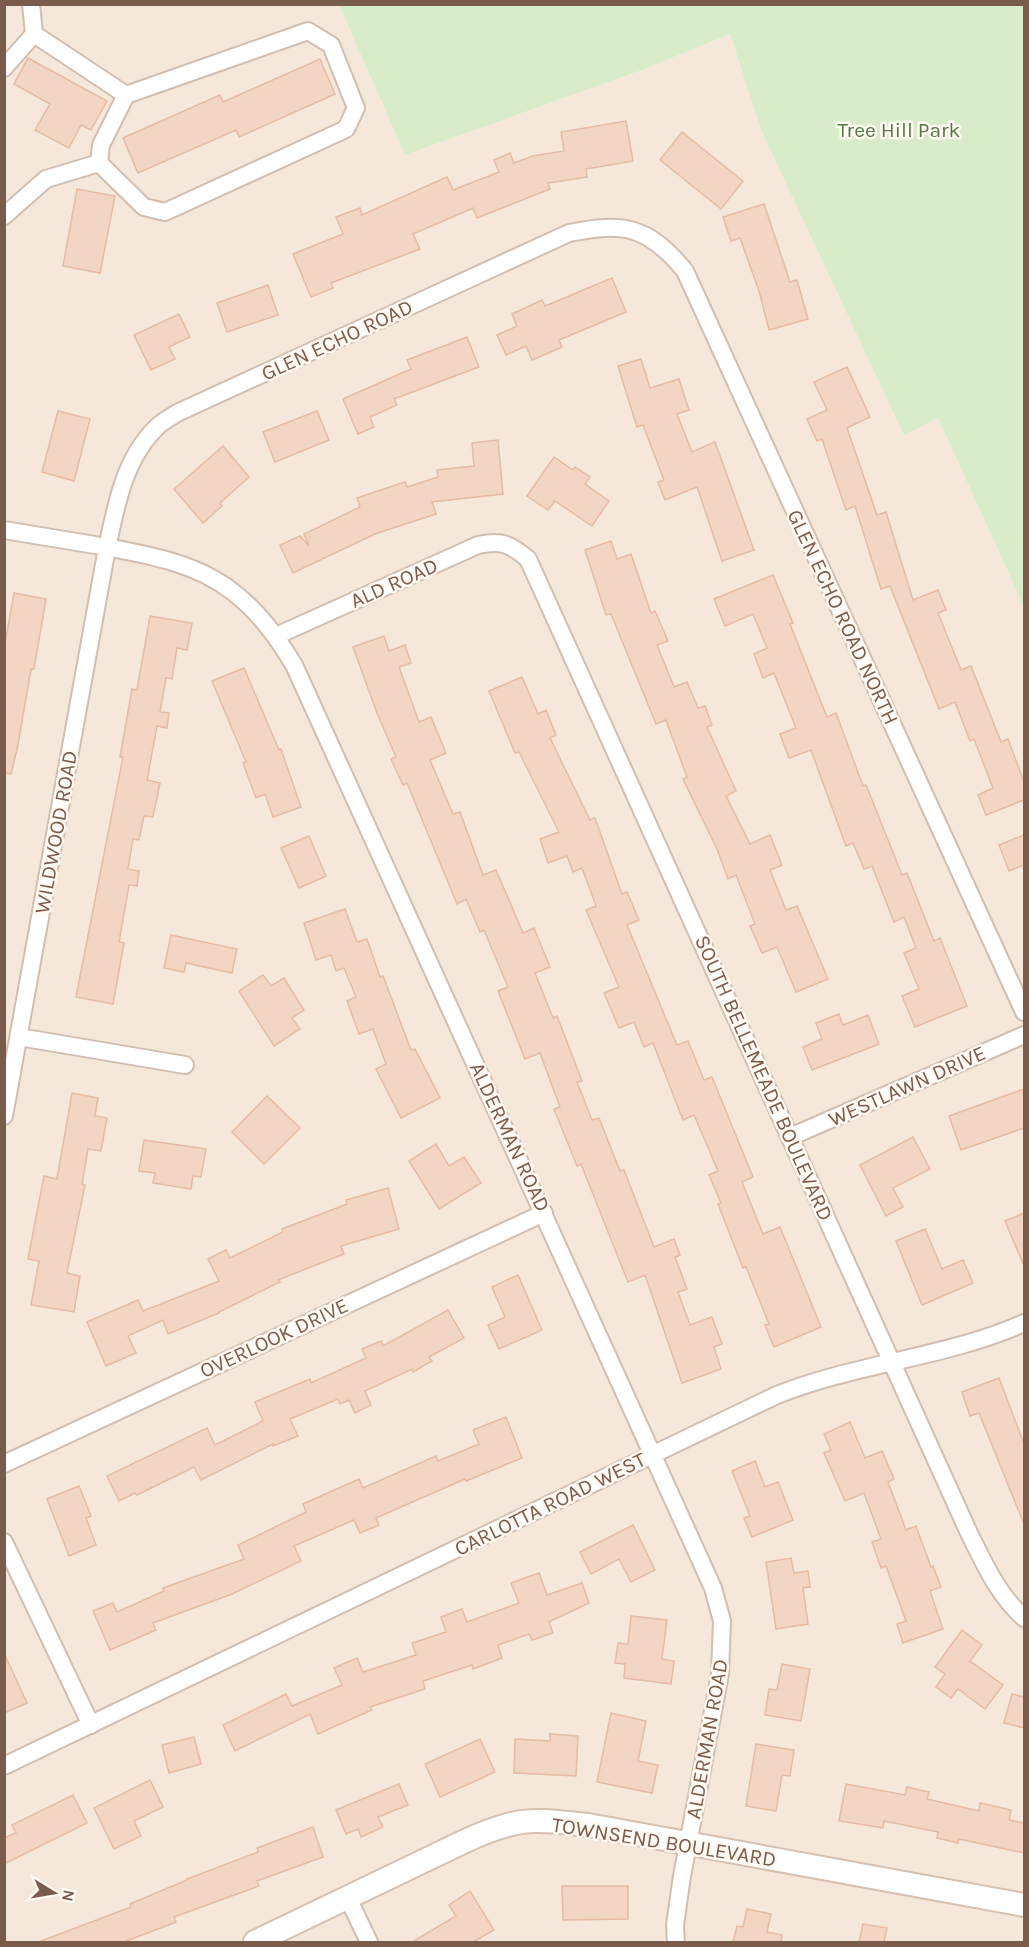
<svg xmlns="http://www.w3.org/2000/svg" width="1029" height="1947" font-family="Karla,sans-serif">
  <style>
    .residential { fill: #f5e8da }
    .green { fill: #d8ecc9 }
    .building { fill: #f3d5c3; stroke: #e6bba3; stroke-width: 1.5 }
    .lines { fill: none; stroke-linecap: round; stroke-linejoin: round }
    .street-casing { stroke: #d1beb0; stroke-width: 20 }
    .secondary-casing { stroke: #d6c0b0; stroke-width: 26 }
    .street { stroke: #fff; stroke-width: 16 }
    .secondary { stroke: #fff; stroke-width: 22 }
    .labels { text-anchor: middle; stroke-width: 5; stroke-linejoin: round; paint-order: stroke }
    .park-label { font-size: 21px; fill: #537a41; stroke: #fffaf3 }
    .street-label { font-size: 21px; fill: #7a5c4d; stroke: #fffaf3 }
  </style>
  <rect width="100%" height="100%" fill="#fdf6ec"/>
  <path class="residential" d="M5 5H339L405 155 645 69 730 34 761 130 904 434 938 418 1024 607V1942H5Z"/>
  <path class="green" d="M339 5H1024V607L938 418 904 435 761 130 730 34 645 69 405 155Z"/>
  <g class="building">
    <path d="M28 58 107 101 91 130 81 125 69 148 35 130 50 104 14 84Z"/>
    <path d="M320 59 335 94 239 137 236 130 138 173 123 138 220 95 223 102Z"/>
    <path d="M626 121 633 161 586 169 587 177 548 183 550 189 477 218 473 208 413 234 420 249 331 283 333 288 311 297 293 254 343 234 336 217 360 208 362 215 447 177 453 190 499 172 494 160 510 153 514 163 533 156 564 151 561 132Z"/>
    <path d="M682 132 743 181 721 209 660 160Z"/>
    <path d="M77 189 115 196 100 273 63 266Z"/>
    <path d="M764 204 790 282 797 280 808 319 769 330 759 291 740 238 731 241 723 217Z"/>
    <path d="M612 278 626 312 559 340 562 347 532 360 526 346 506 355 497 335 517 326 512 314 542 300 545 306Z"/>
    <path d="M268 285 278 315 227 332 217 303Z"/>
    <path d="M179 314 190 337 169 347 175 359 151 370 134 335Z"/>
    <path d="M467 337 479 367 394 399 397 405 370 417 374 427 358 434 343 399 411 369 407 360Z"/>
    <path d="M641 359 650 388 679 379 689 410 677 414 692 452 715 442 754 550 722 561 697 487 665 500 658 482 664 480 643 425 637 427 618 366Z"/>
    <path d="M847 367 870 417 847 428 877 515 886 512 913 600 938 590 946 610 938 613 961 670 971 666 1001 742 1008 739 1024 782V800L986 815 978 795 993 788 974 739 970 741 955 702 939 709 890 586 881 589 855 506 846 510 822 439 817 441 807 419 827 410 814 382Z"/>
    <path d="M58 411 90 419 74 481 42 472Z"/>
    <path d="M317 411 329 440 275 462 263 432Z"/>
    <path d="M498 440 503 494 432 502 436 514 375 534 293 573 280 545 300 536 309 546 304 534 360 507 357 498 405 482 407 487 438 477 437 470 474 466 472 443Z"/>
    <path d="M223 446 249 477 220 503 222 506 203 523 174 489Z"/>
    <path d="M554 457 573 470 575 467 590 477 585 484 609 501 592 526 555 501 548 510 527 496Z"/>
    <path d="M611 541 617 559 631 554 651 613 655 611 668 641 657 645 674 687 687 682 698 708 705 706 712 725 707 727 736 791 726 796 750 844 770 835 782 865 770 870 786 910 797 906 828 979 796 992 777 947 762 953 750 926 755 924 736 875 728 879 717 849 683 779 687 777 666 720 656 724 611 614 606 615 585 550Z"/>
    <path d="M773 575 793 623 790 624 827 717 836 713 863 786 866 785 902 875 907 873 934 941 940 938 967 1006 915 1027 902 996 919 989 904 953 916 948 904 917 894 922 872 866 864 869 853 843 846 846 811 750 789 758 780 734 796 728 774 673 763 678 754 654 767 648 753 614 725 626 714 599Z"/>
    <path d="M14 593 46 599 34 669H31L18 745 11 774 4 773V649Z"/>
    <path d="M150 616 192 623 187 650 177 648 172 679 166 678 160 712 169 713 167 728 157 726 147 780 160 783 153 817 144 816 139 840 133 839 128 869 139 871 137 886 129 885 119 942 124 943 113 1004 76 997 123 757H120L132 689 137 690Z"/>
    <path d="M384 636 389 651 405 645 411 663 399 667 419 722 431 717 446 753 430 760 453 814 460 812 483 875 496 870 523 933 534 928 550 967 535 973 553 1018 557 1016 582 1081 577 1082 592 1120 599 1118 620 1171 624 1170 654 1247 674 1239 680 1255 675 1257 687 1289 678 1292 690 1325 712 1317 722 1344 714 1347 721 1369 682 1383 645 1275 628 1282 581 1164 577 1166 554 1109 560 1107 540 1053 525 1059 498 991 508 987 484 930 480 932 466 899 457 904 407 783 403 785 391 759 396 757 377 713 353 647Z"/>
    <path d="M244 668 279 750 281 749 301 807 273 817 265 794 256 798 243 763 246 762 212 681Z"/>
    <path d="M522 677 538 714 546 710 556 735 550 738 590 820 595 818 622 894 627 892 639 920 627 925 677 1045 688 1041 704 1080 712 1077 753 1177 742 1182 763 1234 780 1227 821 1327 774 1347 765 1325 769 1324 746 1267 743 1268 718 1204 721 1203 709 1175 718 1171 694 1115 683 1120 653 1043 644 1047 634 1022 619 1028 604 993 619 987 586 910 596 906 582 868 573 872 567 856 548 863 540 839 559 832 519 752 515 753 489 691Z"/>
    <path d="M1024 835V865L1009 871 999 845Z"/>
    <path d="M309 836 326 876 299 888 281 848Z"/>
    <path d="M345 909 357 942 367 939 380 977 383 976 411 1050 415 1049 440 1098 401 1118 376 1069 386 1064 373 1029 359 1034 347 1001 356 997 344 968 336 971 331 955 316 960 304 923Z"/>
    <path d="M171 935 237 949 232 973 186 963 184 972 164 968Z"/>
    <path d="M263 975 271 986 284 978 304 1010 292 1018 300 1029 274 1046 239 991Z"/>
    <path d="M839 1014 843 1025 868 1015 879 1044 812 1070 803 1047 822 1039 816 1023Z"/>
    <path d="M1024 1089V1128L961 1150 949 1116Z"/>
    <path d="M72 1093 98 1098 95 1116 107 1118 101 1151 88 1149 82 1184 85 1185 67 1273 80 1276 74 1312 31 1305 39 1261 28 1259 44 1176 57 1179Z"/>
    <path d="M267 1096 300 1128 264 1164 232 1132Z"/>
    <path d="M913 1137 930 1169 893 1188 903 1207 886 1216 860 1165Z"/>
    <path d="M144 1140 206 1149 201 1177 193 1176 191 1189 153 1183 155 1173 139 1171Z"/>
    <path d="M436 1144 449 1166 464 1157 481 1183 439 1209 409 1161Z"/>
    <path d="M388 1188 399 1229 341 1246 344 1254 278 1280 280 1282 219 1312V1313L168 1334 163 1320 128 1336 136 1353 106 1366 87 1322 138 1300 143 1311 219 1281 208 1259 226 1250 230 1258 283 1232 282 1229 347 1204 346 1200Z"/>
    <path d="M1024 1213V1266L1005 1221Z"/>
    <path d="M925 1229 942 1269 963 1260 973 1283 922 1305 896 1241Z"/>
    <path d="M518 1275 542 1330 499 1349 488 1325 505 1317 492 1287Z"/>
    <path d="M448 1310 464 1338 429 1357 432 1361 413 1372 412 1369 365 1391 371 1405 355 1413 349 1400 340 1404 338 1399 290 1419 298 1436 273 1446V1444L201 1480 194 1467 137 1495 135 1493 119 1501 107 1476 207 1428 215 1445 263 1421 255 1402 310 1379 311 1383 366 1358 362 1349 381 1341 383 1346Z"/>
    <path d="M999 1378 1024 1444V1524L979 1413 970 1416 962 1392Z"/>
    <path d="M506 1417 522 1458 466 1481 465 1479 376 1518 379 1525 360 1533 354 1520 294 1546 301 1561 232 1594 153 1623 156 1630 110 1650 93 1611 113 1603 117 1612 164 1591 163 1588 244 1559 238 1545 306 1512 303 1504 359 1479 363 1488 436 1456 438 1461 479 1444 473 1430Z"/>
    <path d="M850 1422 865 1458 882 1451 894 1479 888 1482 906 1530 916 1526 931 1567 933 1566 941 1587 930 1591 943 1629 903 1643 897 1624 906 1621 886 1566 881 1568 872 1542 881 1539 864 1493 845 1501 824 1453 831 1450 824 1434Z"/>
    <path d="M755 1461 765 1487 778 1482 793 1520 752 1537 744 1518 750 1516 732 1471Z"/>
    <path d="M79 1486 91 1516 86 1518 96 1545 69 1556 47 1499Z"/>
    <path d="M633 1525 655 1570 631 1582 619 1559 591 1574 580 1552Z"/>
    <path d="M791 1558 794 1573 808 1571 810 1587 803 1588 808 1624 776 1629 766 1562Z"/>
    <path d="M539 1573 547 1595 582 1583 589 1603 549 1622 553 1633 532 1640 529 1634 498 1645 502 1658 473 1669 472 1665 423 1681 425 1689 370 1707 372 1710 318 1734 310 1714 235 1751 223 1725 286 1694 292 1706 342 1685 334 1668 357 1658 363 1672 416 1655 412 1643 446 1632 441 1617 462 1609 467 1622 519 1603 511 1583Z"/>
    <path d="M631 1616 667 1620 662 1659 674 1661 671 1684 624 1678 625 1664 615 1663 618 1643 628 1644Z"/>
    <path d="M962 1630 982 1645 970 1661 1003 1685 985 1709 958 1689 951 1698 936 1687 945 1674 935 1667Z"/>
    <path d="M4 1653 27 1703 4 1713Z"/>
    <path d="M782 1664 810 1669 801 1721 765 1715 769 1689 777 1690Z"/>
    <path d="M1012 1694 1024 1697V1728L1004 1723Z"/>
    <path d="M611 1713 646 1721 638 1761 658 1765 652 1793 597 1782Z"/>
    <path d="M550 1734 578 1736 576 1776 514 1773 515 1739 550 1741Z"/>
    <path d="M194 1737 201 1764 169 1773 162 1745Z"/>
    <path d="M480 1739 495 1772 440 1797 425 1764Z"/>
    <path d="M756 1744 794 1750 790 1776 782 1775 776 1811 746 1806Z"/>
    <path d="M150 1780 163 1807 134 1821 141 1836 114 1849 94 1808Z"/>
    <path d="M399 1784 408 1805 378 1817 383 1827 361 1837 358 1829 346 1834 336 1810Z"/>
    <path d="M846 1784 905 1795 907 1787 929 1792 927 1799 979 1811 980 1803 1011 1810 1009 1820 1024 1823V1853L959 1839 958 1843 937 1838 938 1832 884 1821 883 1828 839 1821Z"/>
    <path d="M73 1795 87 1823 4 1864V1838L16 1833 12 1825Z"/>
    <path d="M313 1827 323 1857 257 1881 259 1886 174 1917 176 1922 124 1942H42L41 1941 131 1907 130 1904 187 1880V1879L258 1852 257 1848Z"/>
    <path d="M562 1886H628V1919L563 1920Z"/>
    <path d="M470 1891 494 1930 473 1942H412L456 1916 449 1905Z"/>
    <path d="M747 1909 771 1914 767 1932 782 1935 781 1942H733L737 1926 743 1927Z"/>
    <path d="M863 1924 887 1928 884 1942H859Z"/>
  </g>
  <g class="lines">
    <g class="street-casing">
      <g id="street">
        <path d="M31 4 34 34"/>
        <path d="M34 34 126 95"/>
        <path d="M4 68 34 34"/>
        <path d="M99 163 144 207 165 212 346 129 356 108 331 45 308 31 126 95"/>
        <path d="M99 163 101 145 126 95"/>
        <path d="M4 216 46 179 99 163"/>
        <path d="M4 530C35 535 65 540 95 545 142 554 194 561 233 592 259 612 277 637 294 665L713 1588 722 1621 720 1674 682 1876 675 1925 676 1942"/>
        <path d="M276 636 478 545C502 540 510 544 528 559L969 1533C985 1565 998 1595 1024 1618"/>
        <path d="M19 1037 185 1065"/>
        <path d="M4 1116 107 548C116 506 124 460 155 429 161 422 170 418 177 413L569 233C624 222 648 226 685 271L1024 1012"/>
        <path d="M790 1137 1024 1035"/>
        <path d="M4 1464 544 1213"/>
        <path d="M4 1542 91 1725"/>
        <path d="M4 1766 777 1395C857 1363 945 1358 1024 1323"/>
        <path d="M348 1898 369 1942"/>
      </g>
    </g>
    <g class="secondary-casing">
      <path id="secondary" d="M255 1942 461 1843C480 1834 501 1825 522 1822 544 1819 566 1823 588 1825L1024 1905"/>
    </g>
    <use href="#street" class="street"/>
    <use href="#secondary" class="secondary"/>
  </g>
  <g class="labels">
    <g class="park-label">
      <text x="899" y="137">Tree Hill Park</text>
    </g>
    <g class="street-label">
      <text transform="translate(337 340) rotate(-25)" y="7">GLEN ECHO ROAD</text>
      <text transform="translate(394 583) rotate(-24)" y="7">ALD ROAD</text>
      <text transform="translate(843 617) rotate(65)" y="7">GLEN ECHO ROAD NORTH</text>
      <text transform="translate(56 832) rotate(-80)" y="7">WILDWOOD ROAD</text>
      <text transform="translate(764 1078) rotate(66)" y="7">SOUTH BELLEMEADE BOULEVARD</text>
      <text transform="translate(907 1086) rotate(-24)" y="7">WESTLAWN DRIVE</text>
      <text transform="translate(510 1137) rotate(65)" y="7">ALDERMAN ROAD</text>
      <text transform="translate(274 1338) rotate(-25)" y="7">OVERLOOK DRIVE</text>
      <text transform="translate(550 1504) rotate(-26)" y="7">CARLOTTA ROAD WEST</text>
      <text transform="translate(707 1739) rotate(-80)" y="7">ALDERMAN ROAD</text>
      <text transform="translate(664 1842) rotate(9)" y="7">TOWNSEND BOULEVARD</text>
    </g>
  </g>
  <rect width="1029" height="1947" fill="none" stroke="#7a5c4d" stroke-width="12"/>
  <g transform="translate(54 1893) rotate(101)" stroke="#fffaf3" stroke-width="4.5" paint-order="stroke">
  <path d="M0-4.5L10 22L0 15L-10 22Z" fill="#7a5c4d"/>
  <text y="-9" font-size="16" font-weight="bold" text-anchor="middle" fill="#7a5c4d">N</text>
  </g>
</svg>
